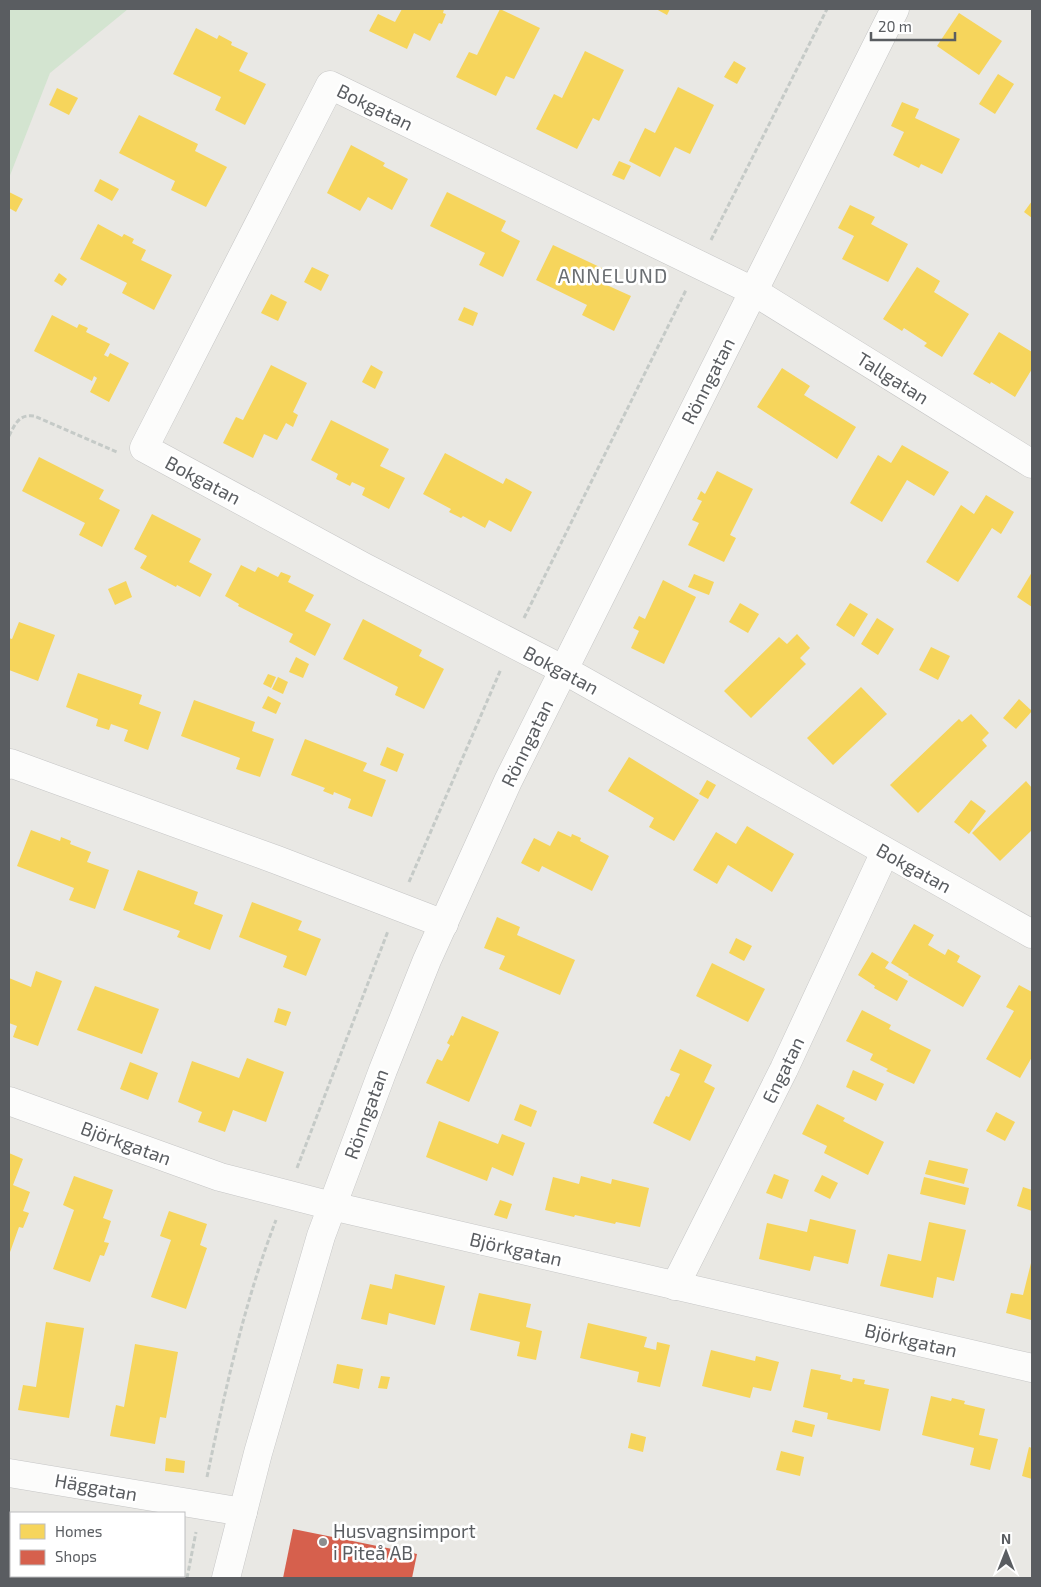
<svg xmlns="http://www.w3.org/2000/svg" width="1041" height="1587" font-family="'Exo 2',sans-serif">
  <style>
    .green { fill: #d3e4d0 }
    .homes { fill: #f6d55c }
    .shops { fill: #d6604d }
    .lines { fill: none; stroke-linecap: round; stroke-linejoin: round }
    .street-casing { stroke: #c6c6c6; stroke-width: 29 }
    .path { stroke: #c5cac7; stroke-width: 3; stroke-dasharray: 5 2.5; stroke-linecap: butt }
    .street { stroke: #fcfcfb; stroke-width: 28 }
    .poi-dot { fill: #8c8e8f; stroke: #fff; stroke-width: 2 }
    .labels { text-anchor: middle; stroke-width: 5; stroke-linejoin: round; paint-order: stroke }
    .street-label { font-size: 19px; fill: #5a5d61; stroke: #fff }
    .poi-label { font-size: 19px; fill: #5a5d61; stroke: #fff; text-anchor: start }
    .neighbourhood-label { font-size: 20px; letter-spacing: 1px; fill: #6b6f73; stroke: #fff }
  </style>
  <rect width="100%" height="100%" fill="#e9e8e4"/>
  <path class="green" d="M9 9H128L50 73 9 178Z"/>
  <g class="homes">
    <path d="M402 9H444L443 13 446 14 442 24 439 23 430 41 414 33 407 49 369 31 378 14 395 22Z"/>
    <path d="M500 9 540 28 514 79 506 76 496 96 456 77 469 52 477 55Z"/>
    <path d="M656 9H670L667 15Z"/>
    <path d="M959 13 1002 41 979 75 937 46Z"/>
    <path d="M196 28 217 39 219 35 232 42 231 45 248 53 239 71 266 84 245 125 215 110 221 97 173 74Z"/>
    <path d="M585 51 624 70 599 121 593 118 577 149 536 129 554 94 562 98Z"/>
    <path d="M734 61 746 68 737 84 724 77Z"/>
    <path d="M998 74 1014 84 995 114 979 104Z"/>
    <path d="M678 87 714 105 690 154 675 147 660 177 629 161 645 128 655 133Z"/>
    <path d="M57 88 78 98 69 115 49 105Z"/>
    <path d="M902 102 919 109 915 118 960 139 942 174 921 164 919 168 893 155 904 132 891 126Z"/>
    <path d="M139 115 198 144 195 151 227 167 206 207 171 190 175 181 119 153Z"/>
    <path d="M351 145 385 163 383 166 408 179 392 210 368 197 360 211 327 193Z"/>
    <path d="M619 161 631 166 624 180 612 175Z"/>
    <path d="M100 179 119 189 112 201 94 191Z"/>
    <path d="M9 192 23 199 16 212 9 208Z"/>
    <path d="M447 192 506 221 501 231 520 241 503 277 479 265 485 253 430 226Z"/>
    <path d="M1032 201V218L1024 212Z"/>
    <path d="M850 205 875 217 871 224 908 244 888 282 842 259 854 236 838 228Z"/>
    <path d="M98 224 122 237 124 234 134 239 132 243 146 250 141 260 172 275 154 310 122 293 127 283 80 259Z"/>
    <path d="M553 245 606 270 600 282 631 296 614 331 582 315 587 305 536 280Z"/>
    <path d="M312 267 329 275 321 291 304 282Z"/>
    <path d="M917 267 940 281 934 292 969 314 942 357 924 346 927 343 904 328 902 331 883 319Z"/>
    <path d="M59 273 67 279 62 286 54 281Z"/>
    <path d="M271 294 287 302 278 321 261 313Z"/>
    <path d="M464 307 478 313 473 326 458 320Z"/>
    <path d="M52 315 77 328 79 324 88 328 86 332 110 344 104 355 108 357 110 353 129 363 109 402 90 392 97 378 94 376 92 381 34 351Z"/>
    <path d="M999 332 1032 352V369L1015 397 991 382 990 384 973 374Z"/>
    <path d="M271 365 307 383 293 412 298 415 293 427 286 423 277 440 264 434 253 458 223 443 236 417 243 420Z"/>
    <path d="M371 365 383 372 375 389 362 382Z"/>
    <path d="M782 368 810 386 804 395 856 427 837 459 757 407Z"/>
    <path d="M331 420 389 449 380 466 405 478 389 509 362 495 365 488 352 482 350 486 336 479 338 474 311 460Z"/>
    <path d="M902 445 949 472 934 496 907 480 882 522 850 503 878 455 891 463Z"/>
    <path d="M445 453 503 484 506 478 532 492 511 532 489 520 485 528 463 516 461 518 449 512 451 509 423 494Z"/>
    <path d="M39 457 104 490 99 499 120 510 102 547 79 535 85 523 22 491Z"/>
    <path d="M717 471 753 489 730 535 736 538 724 562 688 545 699 523 692 520 702 501 697 499 701 491 705 494Z"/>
    <path d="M986 495 1014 512 1001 534 992 528 958 582 926 562 961 505 974 514Z"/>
    <path d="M152 514 201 539 189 562 212 574 200 597 177 585 176 587 140 568 147 556 134 549Z"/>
    <path d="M241 565 255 572 258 567 278 577 281 572 291 576 288 582 314 595 305 611 331 624 315 656 289 642 293 634 238 606 239 604 225 596Z"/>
    <path d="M1032 572V607L1017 597Z"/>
    <path d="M694 574 714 582 709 595 688 587Z"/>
    <path d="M663 580 696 597 664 664 631 648 639 631 633 628 639 616 645 619Z"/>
    <path d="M126 581 132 597 115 605 108 589Z"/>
    <path d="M740 603 759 614 748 633 729 622Z"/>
    <path d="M850 603 868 614 854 637 836 625Z"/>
    <path d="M877 618 894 629 878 655 861 644Z"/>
    <path d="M363 619 422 650 419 656 444 669 424 709 395 695 398 687 343 659Z"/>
    <path d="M19 622 55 635 38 681 9 670V638L12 639Z"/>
    <path d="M797 634 810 648 800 658 806 664 751 718 724 691 779 637 787 644Z"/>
    <path d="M931 647 950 656 938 680 919 670Z"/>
    <path d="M296 657 309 664 303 678 289 672Z"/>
    <path d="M78 673 142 695 139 704 161 712 148 750 124 741 128 730 111 724 109 730 96 726 98 719 66 707Z"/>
    <path d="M268 674 276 677 271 688 263 684Z"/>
    <path d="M278 677 288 682 283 694 272 689Z"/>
    <path d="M861 687 887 714 833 765 807 738Z"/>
    <path d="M268 696 281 703 276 714 262 708Z"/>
    <path d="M1019 699 1032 711 1016 729 1003 718Z"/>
    <path d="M194 700 255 722 252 731 274 739 260 777 236 769 240 758 181 736Z"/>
    <path d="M971 714 989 733 982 740 987 746 918 813 890 785 959 719 962 722Z"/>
    <path d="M305 739 367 763 363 771 386 780 372 817 348 808 351 799 334 792 333 795 323 791 325 788 291 775Z"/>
    <path d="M387 747 404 754 397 772 380 765Z"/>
    <path d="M629 757 699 800 674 841 649 827 654 818 608 791Z"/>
    <path d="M707 780 716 785 708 799 699 794Z"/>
    <path d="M1026 781 1032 788V830L1000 861 972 833Z"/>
    <path d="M971 800 986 811 969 834 954 822Z"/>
    <path d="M747 826 794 854 772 892 728 865 717 884 693 870 716 832 736 844Z"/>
    <path d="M31 830 60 841 61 837 71 841 70 844 91 852 87 862 109 870 95 909 69 900 74 888 17 866Z"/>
    <path d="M558 831 571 837 572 834 581 838 580 841 609 856 592 891 542 866 539 872 521 863 534 838 550 846Z"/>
    <path d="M138 870 198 892 194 904 223 915 210 950 177 937 180 931 123 910Z"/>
    <path d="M252 902 302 921 298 930 321 939 306 976 283 967 287 956 239 937Z"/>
    <path d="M497 917 520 927 517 935 575 960 560 995 499 969 505 956 484 948Z"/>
    <path d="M914 924 934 935 928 945 945 955 948 949 960 956 957 962 981 976 963 1007 908 975 909 974 891 963Z"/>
    <path d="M736 938 752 946 744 961 729 953Z"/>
    <path d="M872 952 889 962 885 968 908 981 897 1001 874 988 875 986 858 975Z"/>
    <path d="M712 963 765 989 748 1022 696 996Z"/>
    <path d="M36 971 62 981 38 1046 13 1037 17 1026 9 1023V978L31 987Z"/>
    <path d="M1019 985 1032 992V1057L1020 1078 986 1059 1014 1011 1006 1007Z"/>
    <path d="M95 986 159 1009 142 1054 77 1030Z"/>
    <path d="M278 1008 291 1012 286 1026 274 1022Z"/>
    <path d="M862 1010 891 1025 889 1029 931 1050 914 1084 886 1071 888 1069 870 1060 873 1054 846 1041Z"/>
    <path d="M462 1016 499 1032 469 1102 426 1083 437 1059 442 1061 450 1045 447 1043 451 1035 453 1036Z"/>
    <path d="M680 1049 712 1065 704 1082 715 1088 690 1141 653 1123 666 1096 669 1097 680 1074 670 1070Z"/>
    <path d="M247 1058 284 1072 266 1122 233 1110 225 1132 198 1122 202 1112 178 1102 192 1061 239 1078Z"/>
    <path d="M130 1062 158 1073 148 1100 120 1089Z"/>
    <path d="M853 1070 884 1084 876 1101 846 1087Z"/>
    <path d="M520 1104 537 1111 531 1127 514 1120Z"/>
    <path d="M817 1104 845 1118 843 1121 884 1142 868 1175 824 1153 827 1146 802 1134Z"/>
    <path d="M996 1112 1015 1122 1005 1141 986 1131Z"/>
    <path d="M439 1121 498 1144 502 1134 525 1143 513 1176 492 1167 487 1181 426 1157Z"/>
    <path d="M9 1153 23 1159 13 1185 30 1192 23 1211 29 1213 23 1228 19 1227 9 1255Z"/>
    <path d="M929 1160 968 1169 964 1184 925 1174Z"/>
    <path d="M774 1174 789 1180 782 1199 766 1193Z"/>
    <path d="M822 1175 838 1183 830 1199 814 1191Z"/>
    <path d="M74 1176 113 1190 103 1218 111 1221 104 1242 109 1243 104 1256 100 1255 90 1282 53 1269 74 1210 63 1205Z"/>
    <path d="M581 1176 611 1184 612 1179 649 1188 640 1227 616 1222 615 1224 575 1215 574 1217 545 1210 553 1177 579 1184Z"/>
    <path d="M924 1177 969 1188 965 1205 920 1194Z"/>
    <path d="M1023 1187 1032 1190V1211L1017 1206Z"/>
    <path d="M500 1200 512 1204 507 1219 494 1215Z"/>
    <path d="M169 1211 207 1224 200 1245 207 1248 186 1309 151 1297 171 1240 160 1236Z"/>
    <path d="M810 1219 856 1230 848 1264 814 1256 810 1271 759 1259 767 1223 807 1232Z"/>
    <path d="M929 1222 966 1230 954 1281 937 1277 933 1298 880 1286 888 1254 921 1261Z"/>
    <path d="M1032 1259V1316L1031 1320 1006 1313 1011 1293 1023 1295Z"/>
    <path d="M395 1274 445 1286 435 1325 389 1313 387 1325 361 1319 370 1284 392 1289Z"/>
    <path d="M479 1293 531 1304 526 1327 542 1331 536 1360 517 1356 520 1342 470 1330Z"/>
    <path d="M46 1322 84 1328 69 1418 18 1410 23 1385 36 1387Z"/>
    <path d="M588 1323 647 1337 644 1347 656 1350 657 1342 670 1345 660 1387 637 1382 639 1372 580 1358Z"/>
    <path d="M135 1344 178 1352 166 1418 160 1417 155 1444 110 1436 116 1405 124 1407Z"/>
    <path d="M711 1350 755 1361 756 1356 779 1362 771 1391 753 1387 750 1398 702 1386Z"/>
    <path d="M337 1364 363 1369 359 1389 333 1383Z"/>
    <path d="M811 1369 841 1375 840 1379 852 1382 853 1378 865 1380 864 1384 889 1389 880 1431 827 1419 828 1413 803 1407Z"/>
    <path d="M381 1376 390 1377 387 1389 378 1388Z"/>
    <path d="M931 1396 951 1401 952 1398 965 1401 964 1404 985 1409 979 1435 998 1439 990 1470 970 1465 974 1448 922 1435Z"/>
    <path d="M795 1420 815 1425 812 1437 792 1432Z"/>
    <path d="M631 1433 646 1437 643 1452 628 1448Z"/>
    <path d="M1029 1447 1032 1448V1479L1022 1476Z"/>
    <path d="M781 1451 804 1457 800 1476 776 1470Z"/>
    <path d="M166 1458 185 1461 184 1473 165 1471Z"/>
    <path d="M9 1541H11V1576H28V1578H9Z"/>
    <rect x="113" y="1576" width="24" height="2"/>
  </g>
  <path class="shops" d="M293 1529 417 1554 412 1578H283Z"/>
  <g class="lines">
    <g class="street-casing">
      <g id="street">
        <path d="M1032 464 753 291 330 85 144 448 364 567 564 670 1032 934"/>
        <path d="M9 765 10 763 277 860 444 924"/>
        <path d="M9 1101 220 1177 332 1206 1032 1368"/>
        <path d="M675 1286 784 1069 885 852"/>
        <path d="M9 1473 243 1512"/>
        <path d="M226 1578 258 1453 321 1236 383 1070 427 960 508 781 895 9"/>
      </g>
    </g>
    <g class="path">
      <path d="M711 240 827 9"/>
      <path d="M9 436C15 424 19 414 34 416L117 452"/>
      <path d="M524 618 686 290"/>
      <path d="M409 882 501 669"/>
      <path d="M297 1168 388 931"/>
      <path d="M207 1477C225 1391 244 1303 276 1220"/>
      <path d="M187 1578 196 1532"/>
    </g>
    <use href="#street" class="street"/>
  </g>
  <circle class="poi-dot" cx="323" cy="1542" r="5"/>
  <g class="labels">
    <g class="street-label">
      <text transform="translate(375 107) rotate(26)" y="7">Bokgatan</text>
      <text transform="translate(893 378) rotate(32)" y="7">Tallgatan</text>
      <text transform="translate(708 381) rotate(-63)" y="7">Rönngatan</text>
      <text transform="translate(203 480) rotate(28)" y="7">Bokgatan</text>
      <text transform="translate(561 670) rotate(28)" y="7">Bokgatan</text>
      <text transform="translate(527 743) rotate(-64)" y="7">Rönngatan</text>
      <text transform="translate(914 868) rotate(29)" y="7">Bokgatan</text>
      <text transform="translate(783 1070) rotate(-64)" y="7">Engatan</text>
      <text transform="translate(366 1114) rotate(-70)" y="7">Rönngatan</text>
      <text transform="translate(126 1143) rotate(20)" y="7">Björkgatan</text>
      <text transform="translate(516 1249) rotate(13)" y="7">Björkgatan</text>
      <text transform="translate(911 1340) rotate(13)" y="7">Björkgatan</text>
      <text transform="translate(96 1487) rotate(10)" y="7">Häggatan</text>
    </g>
    <g class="poi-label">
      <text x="333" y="1538">Husvagnsimport<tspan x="333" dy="22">i Piteå AB</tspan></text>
    </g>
    <g class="neighbourhood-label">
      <text x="613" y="283">ANNELUND</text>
    </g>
  </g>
  <rect width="1041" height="1587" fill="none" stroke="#5a5d61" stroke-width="20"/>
  <rect x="10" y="1512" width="175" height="65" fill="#ffffff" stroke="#bdbec0"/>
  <rect x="20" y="1524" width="25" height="15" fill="#f6d55c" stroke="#bdbec0"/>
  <text x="55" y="1537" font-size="15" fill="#5a5d61">Homes</text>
  <rect x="20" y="1550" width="25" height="15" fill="#d6604d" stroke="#bdbec0"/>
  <text x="55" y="1562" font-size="15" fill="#5a5d61">Shops</text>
  <g transform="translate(1006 1552)" stroke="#ffffff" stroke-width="4" paint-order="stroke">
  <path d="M0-4L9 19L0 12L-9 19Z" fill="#5a5d61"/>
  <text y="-8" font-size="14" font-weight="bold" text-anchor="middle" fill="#5a5d61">N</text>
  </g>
  <path d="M871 32v8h84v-8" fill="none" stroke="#5a5d61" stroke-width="2.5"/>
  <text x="878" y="32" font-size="15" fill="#5a5d61" stroke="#ffffff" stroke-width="4" paint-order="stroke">20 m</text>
</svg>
